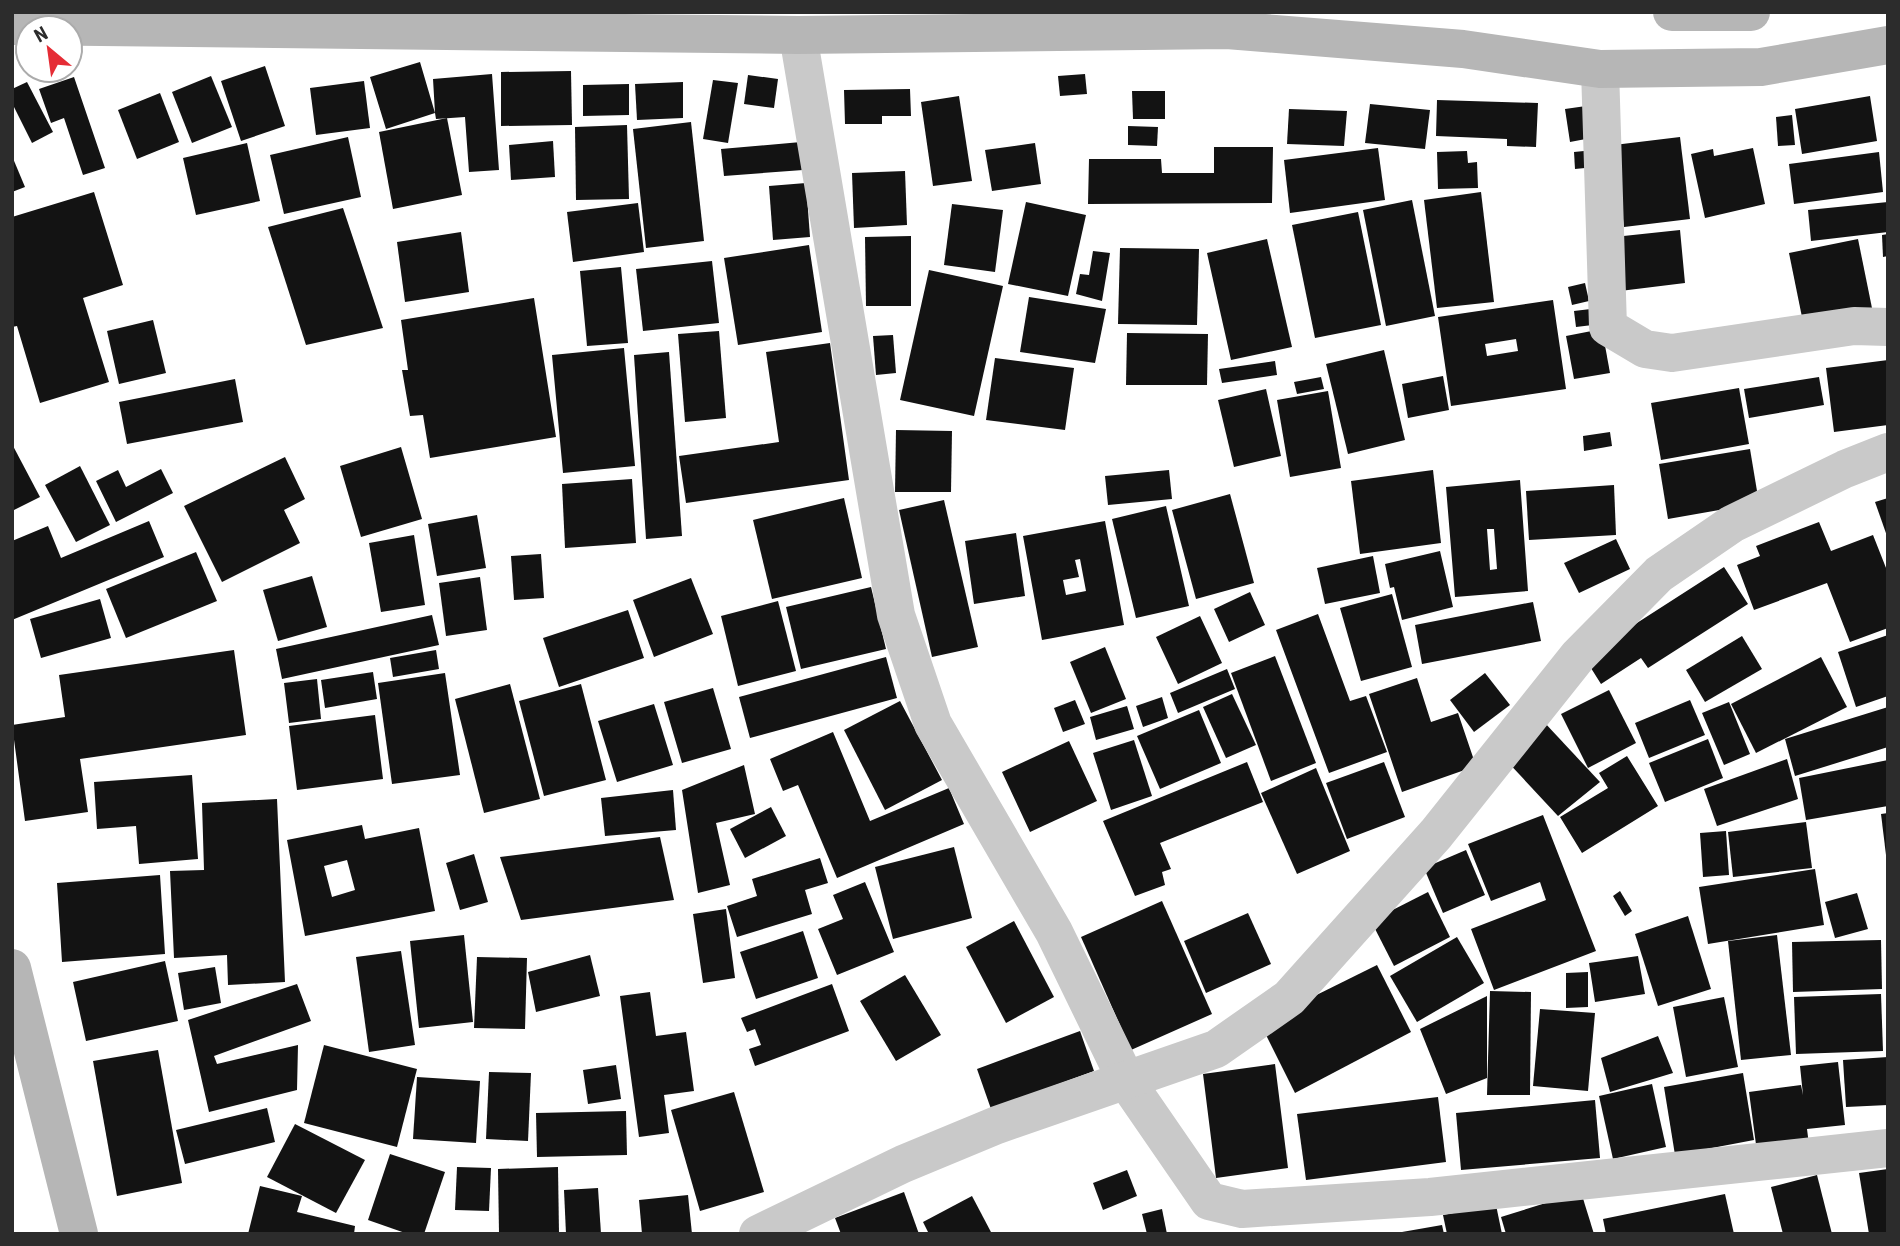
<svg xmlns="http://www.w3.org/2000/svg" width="1900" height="1246" font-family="'Roboto Condensed',sans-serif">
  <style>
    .building { fill: #131313; fill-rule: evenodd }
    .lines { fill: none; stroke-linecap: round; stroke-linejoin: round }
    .street { stroke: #c9c9c9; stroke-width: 38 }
    .secondary { stroke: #b6b6b6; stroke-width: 38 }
  </style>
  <rect width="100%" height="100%" fill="#fff"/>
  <g class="building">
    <path d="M420 62 435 113 433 79 492 74 499 170 469 172 465 117 436 119 435 113 386 129 370 77Z"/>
    <path d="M265 66 285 126 241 141 221 81Z"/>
    <path d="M571 71 572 125 501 126V72Z"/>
    <path d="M1085 74 1087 94 1060 96 1058 76Z"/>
    <path d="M748 75 778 79 774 108 744 104Z"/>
    <path d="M211 76 232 127 192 143 172 92Z"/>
    <path d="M74 77 105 168 83 175 64 118 51 123 39 89Z"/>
    <path d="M713 80 738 83 728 143 703 139Z"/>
    <path d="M364 81 370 128 316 135 310 88Z"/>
    <path d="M27 82 53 132 32 143 12 103V89Z"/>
    <path d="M683 82V118L637 120 635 84Z"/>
    <path d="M629 84V115L583 116V85Z"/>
    <path d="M910 89 911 116H882V124H845L844 90Z"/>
    <path d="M1132 91H1165V119H1133Z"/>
    <path d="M160 93 179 142 137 159 118 110Z"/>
    <path d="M959 96 972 181 933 186 921 102Z"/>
    <path d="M1870 96 1877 141 1802 154 1795 109Z"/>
    <path d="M1437 100 1538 103 1536 147 1507 146V139L1436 136Z"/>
    <path d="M1370 104 1430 110 1425 149 1365 143Z"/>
    <path d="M1586 106 1591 138 1570 142 1565 109Z"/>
    <path d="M1289 109 1347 111 1344 146 1287 144Z"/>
    <path d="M1792 115 1795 145 1778 146 1776 117Z"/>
    <path d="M447 118 462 195 393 209 379 132Z"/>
    <path d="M691 122 704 241 646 248 633 129Z"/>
    <path d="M627 125 629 199 576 200 575 127Z"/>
    <path d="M1128 126 1158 127 1157 146 1128 145Z"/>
    <path d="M348 137 361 197 284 214 270 155Z"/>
    <path d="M1680 137 1690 219 1624 227 1614 145Z"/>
    <path d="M553 141 555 177 511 180 509 145Z"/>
    <path d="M801 142 803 170 724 176 721 149Z"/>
    <path d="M247 143 260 201 196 215 183 158Z"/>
    <path d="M1035 143 1041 184 992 191 985 150Z"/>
    <path d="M1214 147H1273L1272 203 1088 204 1089 159H1161L1162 173H1214Z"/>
    <path d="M1378 148 1385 200 1290 213 1284 160Z"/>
    <path d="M1753 148 1765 204 1705 218 1691 154 1713 149 1714 156Z"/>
    <path d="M1594 150 1595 167 1575 169 1574 152Z"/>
    <path d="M1467 151 1468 163 1477 162 1478 188 1438 189 1437 152Z"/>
    <path d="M1879 152 1883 192 1794 204 1789 164Z"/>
    <path d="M12 156 25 187 12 192Z"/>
    <path d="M905 171 907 225 854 228 852 173Z"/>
    <path d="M806 183 810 237 773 240 769 186Z"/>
    <path d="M94 192 123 285 83 298 109 382 40 403 17 326 12 327V217Z"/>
    <path d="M1481 192 1494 302 1437 308 1424 200Z"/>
    <path d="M1412 200 1435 316 1386 326 1363 210Z"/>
    <path d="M1026 202 1086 215 1068 296 1008 284Z"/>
    <path d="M1888 202V232L1811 241 1808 210Z"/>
    <path d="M638 203 644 252 573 262 567 212Z"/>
    <path d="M952 204 1003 210 995 272 944 265Z"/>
    <path d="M343 208 383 328 306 345 268 227Z"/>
    <path d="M1358 212 1381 325 1315 338 1292 225Z"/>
    <path d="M1680 230 1685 283 1620 291 1614 237Z"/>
    <path d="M461 232 469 292 405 302 397 242Z"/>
    <path d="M1888 234V256L1883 257 1882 235Z"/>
    <path d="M911 236V306H866L865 237Z"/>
    <path d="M1267 239 1292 347 1231 360 1207 253Z"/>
    <path d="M1858 239 1873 313 1804 327 1789 253Z"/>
    <path d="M809 245 822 332 738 345 724 258Z"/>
    <path d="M1120 248 1199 249 1197 325 1118 324Z"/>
    <path d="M1093 251 1110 253 1102 301 1076 294 1080 274 1089 275Z"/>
    <path d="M712 261 719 323 643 331 636 269Z"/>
    <path d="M621 267 628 343 587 346 580 271Z"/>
    <path d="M929 270 1003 286 974 416 900 400Z"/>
    <path d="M1585 283 1589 301 1572 305 1568 287Z"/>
    <path d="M1029 297 1106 309 1095 363 1020 352Z"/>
    <path d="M534 298 556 437 430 458 423 415 410 416 402 370H408L401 320Z"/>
    <path d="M1553 300 1566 389 1451 406 1438 317ZM1516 339 1518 351 1487 356 1485 344Z"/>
    <path d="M1599 308 1601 324 1576 327 1574 311Z"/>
    <path d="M153 320 166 373 119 384 107 331Z"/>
    <path d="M1602 329 1610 373 1574 379 1566 336Z"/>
    <path d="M719 331 726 418 685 422 678 334Z"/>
    <path d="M1127 333 1208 334 1207 385H1126Z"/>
    <path d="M893 335 896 373 876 375 873 336Z"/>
    <path d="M830 343 849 480 686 503 679 456 779 442 766 352Z"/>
    <path d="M624 348 635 466 563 473 552 355Z"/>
    <path d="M1384 350 1405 440 1348 454 1326 364Z"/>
    <path d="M669 352 682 536 646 539 634 355Z"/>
    <path d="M995 358 1074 368 1065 430 986 420Z"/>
    <path d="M1888 360V425L1834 432 1826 368Z"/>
    <path d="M1275 361 1277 375 1222 383 1219 369Z"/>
    <path d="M1443 376 1449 410 1408 418 1402 384Z"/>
    <path d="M1321 377 1324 389 1297 394 1294 382Z"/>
    <path d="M1819 377 1824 405 1749 418 1744 389Z"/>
    <path d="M235 379 243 422 127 444 119 402Z"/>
    <path d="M1739 388 1749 444 1661 460 1651 403Z"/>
    <path d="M1266 389 1281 456 1234 467 1218 400Z"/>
    <path d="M1328 391 1341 468 1290 477 1277 400Z"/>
    <path d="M896 430 952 431 951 492H895Z"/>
    <path d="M1610 432 1612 446 1584 451 1583 436Z"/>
    <path d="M12 444 40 497 12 511Z"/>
    <path d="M401 447 422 519 361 537 340 466Z"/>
    <path d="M1750 449 1759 503 1668 519 1659 464Z"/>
    <path d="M285 457 305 499 284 510 300 543 222 582 184 506Z"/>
    <path d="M80 466 110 525 76 542 45 485Z"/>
    <path d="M161 469 173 493 116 522 96 481 118 470 126 487Z"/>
    <path d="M1169 470 1172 499 1108 505 1105 476Z"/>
    <path d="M1433 470 1441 543 1360 554 1351 481Z"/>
    <path d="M632 479 636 543 565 548 562 484Z"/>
    <path d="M1520 480 1528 591 1455 597 1446 487ZM1487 529H1494L1497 569 1490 570Z"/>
    <path d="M1614 485 1616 535 1529 540 1526 491Z"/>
    <path d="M1230 494 1254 583 1196 599 1172 510Z"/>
    <path d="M844 498 862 578 772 599 753 520Z"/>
    <path d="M1888 498V536H1887L1875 502Z"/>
    <path d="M944 500 978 647 932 657 899 510Z"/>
    <path d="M1166 506 1189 606 1136 618 1112 519Z"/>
    <path d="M477 515 486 568 437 576 428 524Z"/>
    <path d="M149 521 164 557 12 620V541L48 526 61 558Z"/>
    <path d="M1105 521 1124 625 1042 640 1023 536ZM1080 559 1086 591 1066 595 1063 580 1079 577 1075 560Z"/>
    <path d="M1819 522 1831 551 1873 535 1888 573V628L1850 642 1827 583 1754 610 1737 565 1760 556 1756 546Z"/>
    <path d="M1016 533 1025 596 974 604 965 541Z"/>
    <path d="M414 535 425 605 381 612 369 543Z"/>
    <path d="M1616 539 1630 569 1579 593 1564 563Z"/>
    <path d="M1440 551 1453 607 1402 620 1394 587 1390 588 1385 564Z"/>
    <path d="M196 552 217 601 126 638 106 589Z"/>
    <path d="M541 554 544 598 514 600 511 556Z"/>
    <path d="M1373 556 1380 593 1325 604 1317 568Z"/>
    <path d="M1724 567 1748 604 1648 668 1641 658 1601 684 1584 657Z"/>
    <path d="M312 576 327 627 278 641 263 590Z"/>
    <path d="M480 577 487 630 446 636 439 583Z"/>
    <path d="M691 578 713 634 654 657 633 600Z"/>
    <path d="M871 587 886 649 801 669 786 607Z"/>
    <path d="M1250 592 1265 625 1229 642 1214 609Z"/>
    <path d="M1392 594 1412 667 1361 681 1340 608Z"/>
    <path d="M100 599 111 638 41 658 30 619Z"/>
    <path d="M778 601 796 671 738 686 721 616Z"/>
    <path d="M1533 602 1541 641 1422 664 1415 625Z"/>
    <path d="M628 610 644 658 559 687 543 638Z"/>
    <path d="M1318 614 1350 701 1366 696 1387 752 1329 773 1276 630Z"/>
    <path d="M432 615 439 645 282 679 276 649Z"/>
    <path d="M1200 616 1222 663 1178 684 1156 637Z"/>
    <path d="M1888 635V696L1856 707 1838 652Z"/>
    <path d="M1742 636 1762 669 1705 702 1686 670Z"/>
    <path d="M1105 647 1126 699 1091 713 1070 662Z"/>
    <path d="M234 650 246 735 80 759 88 812 25 821 12 725 65 717 59 675Z"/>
    <path d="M436 650 439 669 393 677 390 658Z"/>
    <path d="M1275 656 1316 763 1271 781 1231 673Z"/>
    <path d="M886 657 897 698 750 738 739 697Z"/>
    <path d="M1821 657 1847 707 1756 753 1731 704Z"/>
    <path d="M1227 669 1235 689 1178 713 1170 693Z"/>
    <path d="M373 672 377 699 325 708 321 680Z"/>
    <path d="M445 673 460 775 392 784 378 683Z"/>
    <path d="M1485 673 1510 705 1474 732 1450 700Z"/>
    <path d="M1417 678 1431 722 1458 713 1476 766 1402 792 1369 694Z"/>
    <path d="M317 679 321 719 289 723 284 683Z"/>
    <path d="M510 684 540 799 484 813 455 699Z"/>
    <path d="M581 684 606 780 544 796 519 701Z"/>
    <path d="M713 688 731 749 682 763 664 702Z"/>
    <path d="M1609 690 1636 743 1588 768 1561 714Z"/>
    <path d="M1232 694 1256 745 1226 758 1203 707Z"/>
    <path d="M1162 697 1168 718 1143 727 1136 706Z"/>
    <path d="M1075 700 1085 724 1063 732 1054 708Z"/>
    <path d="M1690 700 1705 735 1649 758 1635 723Z"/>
    <path d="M900 701 942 780 885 810 844 730Z"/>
    <path d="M1729 702 1750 754 1724 765 1702 713Z"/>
    <path d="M654 704 673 765 617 782 598 721Z"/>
    <path d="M1127 706 1134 729 1096 740 1090 717Z"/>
    <path d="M1888 707V747L1795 776 1785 739Z"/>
    <path d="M1199 710 1221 763 1160 789 1137 736Z"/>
    <path d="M375 715 383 779 297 790 289 726Z"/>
    <path d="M1544 722 1600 782 1558 816 1505 759Z"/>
    <path d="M833 732 870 821 949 788 964 824 837 878 798 785 783 791 770 759Z"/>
    <path d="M1708 739 1723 778 1665 802 1649 763Z"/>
    <path d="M1134 740 1152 796 1111 810 1093 753Z"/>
    <path d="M1069 741 1097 801 1030 832 1002 772Z"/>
    <path d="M1627 756 1658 806 1582 853 1560 817 1608 788 1599 773Z"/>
    <path d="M1787 759 1798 799 1717 826 1704 789Z"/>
    <path d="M1888 760V806L1806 820 1799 778Z"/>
    <path d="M1247 762 1263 802 1160 843 1171 869 1162 872 1165 885 1135 896 1103 821Z"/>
    <path d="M1384 762 1405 817 1347 839 1326 783Z"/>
    <path d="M744 765 755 814 716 823 730 885 698 893 682 790Z"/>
    <path d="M1316 768 1350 851 1297 874 1261 793Z"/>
    <path d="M192 775 198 859 139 864 136 826 97 829 94 782Z"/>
    <path d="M673 790 676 830 605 836 601 798Z"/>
    <path d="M277 799 285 982 228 985 227 955 174 958 170 871 204 870 202 803Z"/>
    <path d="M771 807 786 836 745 858 730 829Z"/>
    <path d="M1888 813V855H1886L1881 814Z"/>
    <path d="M1543 815 1596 951 1494 990 1471 929 1546 900 1540 882 1491 901 1468 844Z"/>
    <path d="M1806 822 1812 868 1733 877 1728 832Z"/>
    <path d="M362 825 365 839 419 828 435 911 305 936 287 840ZM347 860 355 890 332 897 324 866Z"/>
    <path d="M1726 831 1729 875 1703 877 1700 833Z"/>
    <path d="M660 837 674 900 521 920 500 857Z"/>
    <path d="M954 847 972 918 893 939 875 867Z"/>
    <path d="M1466 850 1485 895 1443 913 1424 868Z"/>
    <path d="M474 854 488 902 460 910 446 863Z"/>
    <path d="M820 858 828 883 805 890 812 914 737 937 727 906 757 896 752 879Z"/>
    <path d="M1815 869 1824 925 1708 944 1699 887Z"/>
    <path d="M160 875 165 954 62 962 57 883Z"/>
    <path d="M865 882 894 952 837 975 818 929 843 919 833 895Z"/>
    <path d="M1620 891 1632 911 1625 916 1613 896Z"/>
    <path d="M1428 892 1450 937 1394 966 1371 921Z"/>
    <path d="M1857 893 1868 929 1835 938 1825 902Z"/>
    <path d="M1162 901 1212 1014 1131 1050 1081 937Z"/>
    <path d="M726 909 735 978 703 983 693 914Z"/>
    <path d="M1248 913 1271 964 1206 993 1184 941Z"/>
    <path d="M1688 916 1711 989 1658 1006 1635 934Z"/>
    <path d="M1014 921 1054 997 1006 1023 966 947Z"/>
    <path d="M803 931 818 978 756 999 740 952Z"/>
    <path d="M464 935 473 1022 419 1028 410 941Z"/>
    <path d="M1777 935 1791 1055 1741 1060 1728 941Z"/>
    <path d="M1457 937 1484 983 1417 1022 1390 976Z"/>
    <path d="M1881 940 1882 989 1793 992 1792 942Z"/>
    <path d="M401 951 415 1045 369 1052 356 957Z"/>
    <path d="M590 955 600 996 536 1012 528 972Z"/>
    <path d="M1638 956 1645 994 1595 1002 1589 963Z"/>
    <path d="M477 957 527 958 525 1029 474 1028Z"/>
    <path d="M165 961 178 1021 86 1041 73 982Z"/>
    <path d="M1377 965 1411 1032 1295 1093 1260 1023Z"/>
    <path d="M215 967 221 1003 184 1010 178 973Z"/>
    <path d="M1588 972V1007L1566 1008V973Z"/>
    <path d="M905 975 941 1035 896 1061 860 1001Z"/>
    <path d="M297 984 311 1021 214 1056 217 1064 298 1045 297 1090 209 1112 188 1020Z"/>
    <path d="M832 984 849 1031 755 1066 749 1049 761 1045 755 1029 747 1032 741 1018Z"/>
    <path d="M1490 991 1531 992 1530 1095H1487Z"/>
    <path d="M650 992 656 1036 686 1032 694 1091 664 1095 669 1133 639 1137 620 996Z"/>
    <path d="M1881 994 1883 1051 1796 1054 1794 997Z"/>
    <path d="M1487 996V1078L1446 1094 1420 1029Z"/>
    <path d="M1724 997 1738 1067 1686 1077 1673 1007Z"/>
    <path d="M1540 1009 1595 1013 1588 1091 1533 1086Z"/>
    <path d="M1080 1031 1094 1071 991 1109 977 1069Z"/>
    <path d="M1658 1036 1673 1073 1610 1092 1601 1058Z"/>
    <path d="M324 1045 417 1069 397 1147 304 1123Z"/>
    <path d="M158 1050 182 1183 117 1196 93 1061Z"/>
    <path d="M1888 1057V1105L1846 1107 1843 1060Z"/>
    <path d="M1838 1062 1845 1125 1807 1129 1809 1145 1757 1152 1749 1092 1801 1085 1803 1095 1800 1066Z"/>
    <path d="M1275 1064 1288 1168 1216 1178 1203 1074Z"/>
    <path d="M616 1065 621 1099 588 1104 583 1070Z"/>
    <path d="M489 1072 531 1073 528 1141 486 1139Z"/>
    <path d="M1743 1073 1754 1140 1675 1155 1664 1087Z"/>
    <path d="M417 1077 480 1081 476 1143 413 1139Z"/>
    <path d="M1652 1084 1666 1147 1613 1159 1599 1096Z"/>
    <path d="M734 1092 764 1192 700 1211 671 1110Z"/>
    <path d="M1438 1097 1446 1162 1306 1180 1297 1114Z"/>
    <path d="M1595 1100 1600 1158 1461 1170 1456 1113Z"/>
    <path d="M267 1108 275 1142 185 1164 176 1130Z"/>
    <path d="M626 1111 627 1155 537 1157 536 1113Z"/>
    <path d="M295 1124 365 1160 336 1213 267 1177Z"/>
    <path d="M390 1154 445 1172 424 1234H408L368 1220Z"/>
    <path d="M457 1167 491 1168 489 1211 455 1210Z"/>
    <path d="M558 1167 559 1234H499L498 1169Z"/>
    <path d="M1888 1169V1234H1869L1859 1173Z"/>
    <path d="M1127 1170 1137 1196 1103 1210 1093 1183Z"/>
    <path d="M1817 1175 1832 1234H1783L1771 1187Z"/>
    <path d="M260 1186 302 1196 297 1212 355 1226 354 1234H248Z"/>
    <path d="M598 1188 601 1234H566L564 1190Z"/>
    <path d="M904 1192 919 1234H841L835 1218Z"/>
    <path d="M1581 1192 1594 1234H1506L1501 1217Z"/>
    <path d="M1725 1194 1734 1234H1606L1603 1219Z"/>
    <path d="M688 1195 692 1234H642L639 1200Z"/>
    <path d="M972 1196 992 1234H929L923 1222Z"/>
    <path d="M1496 1205 1502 1234H1447L1443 1215Z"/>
    <path d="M1162 1209 1167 1234H1147L1142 1214Z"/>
    <path d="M1442 1225 1444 1234H1402V1232Z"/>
  </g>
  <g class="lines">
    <g class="street">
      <path d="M798 35 896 615 933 724 1054 932 1127 1082 1209 1201 1242 1209 1430 1197 1888 1148"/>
      <path d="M1600 69 1608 327 1645 349 1672 353 1854 326 1888 327"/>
      <path d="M758 1234 903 1164 997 1125 1216 1049 1289 998 1436 834 1578 656 1659 574 1732 524 1845 469 1888 452"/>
    </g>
    <g class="secondary">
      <path d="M1672 12H1751"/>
      <path d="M12 26 798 35 1227 30 1463 49 1600 69 1761 67 1888 45"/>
      <path d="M12 968 79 1234"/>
    </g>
  </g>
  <rect width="1900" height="1246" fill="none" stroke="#2c2c2c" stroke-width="28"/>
  <g transform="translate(49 49) rotate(331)"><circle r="33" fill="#ffffff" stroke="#ababab" stroke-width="2"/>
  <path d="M0-5L12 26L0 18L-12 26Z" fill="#e52c35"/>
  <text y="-10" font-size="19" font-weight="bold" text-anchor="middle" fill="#2c2c2c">N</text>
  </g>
</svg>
